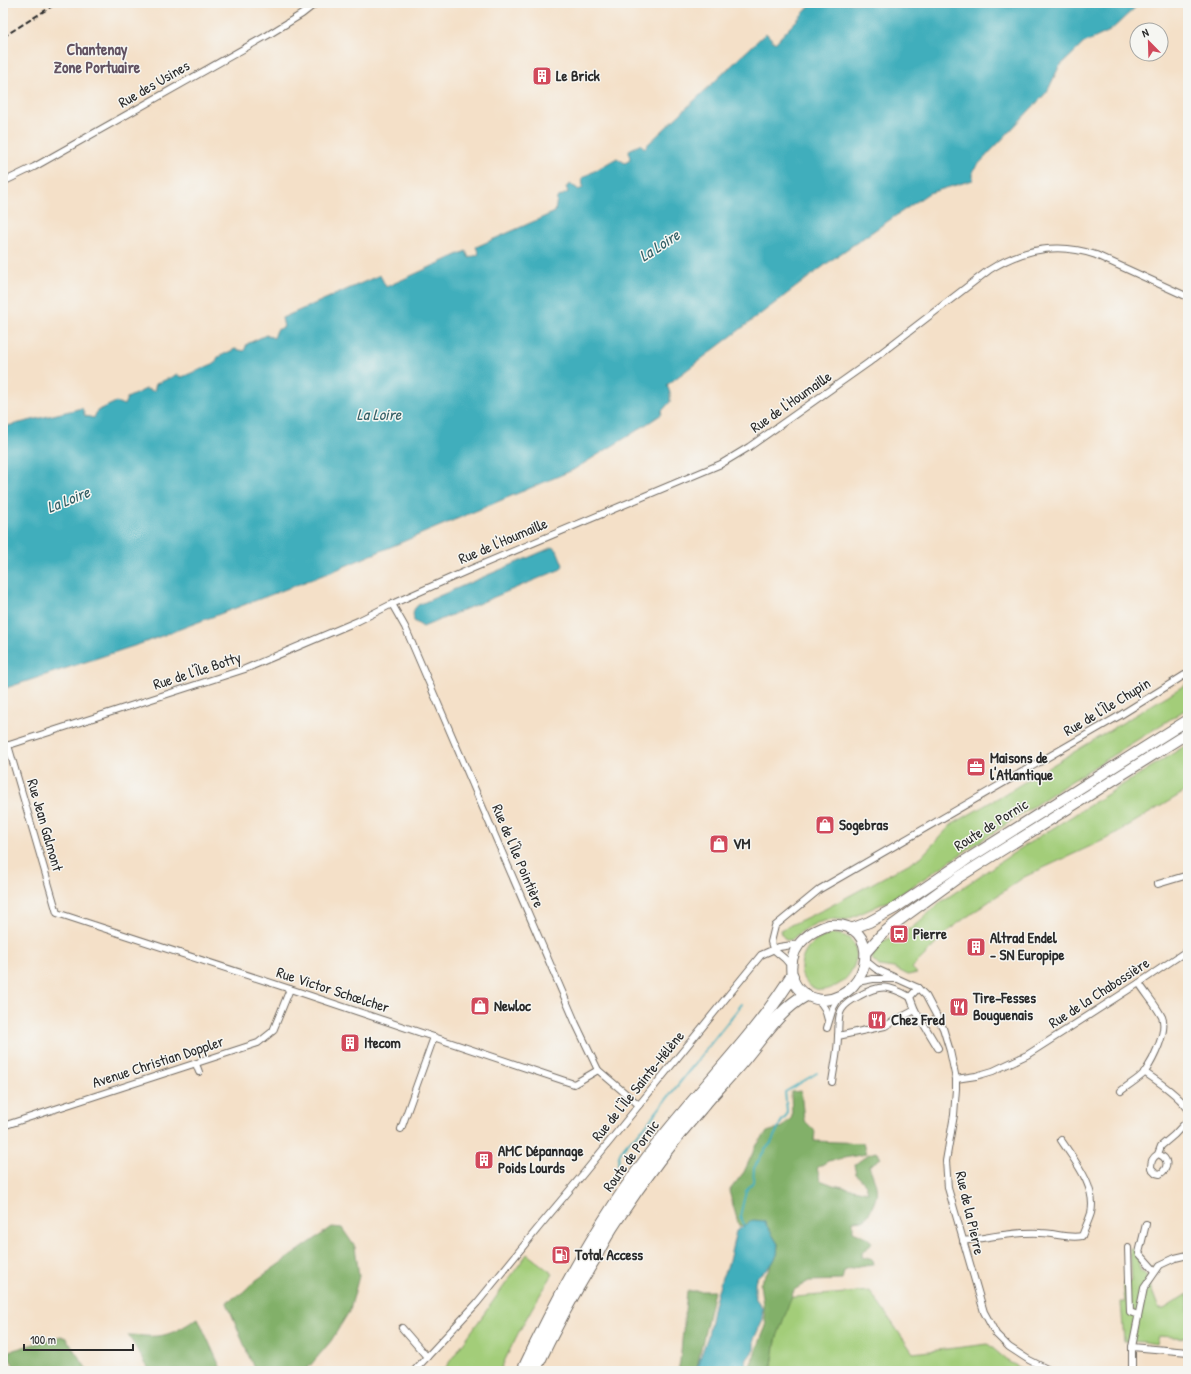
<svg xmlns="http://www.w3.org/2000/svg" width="1191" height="1374" font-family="'Patrick Hand',sans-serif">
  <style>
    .green { fill: #a3cd79; stroke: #677c52 }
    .forest { fill: #82b069; stroke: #566e4a }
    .water { fill: #3faebc; stroke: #356c74 }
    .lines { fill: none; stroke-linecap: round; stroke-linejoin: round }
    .stream { stroke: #3faebc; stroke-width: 2 }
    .street-casing { stroke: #716a62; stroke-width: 8 }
    .primary-casing { stroke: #716a62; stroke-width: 12 }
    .highway-casing { stroke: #716a62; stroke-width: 14 }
    .street { stroke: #fff; stroke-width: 6 }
    .primary { stroke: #fff; stroke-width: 10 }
    .highway { stroke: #fff; stroke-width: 12 }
    .rail { stroke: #2b2b2b; stroke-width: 2; stroke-dasharray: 6 3; stroke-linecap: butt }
    .labels { text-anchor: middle; stroke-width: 3; stroke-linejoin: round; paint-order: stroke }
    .poi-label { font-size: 15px; font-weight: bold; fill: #2b2b2b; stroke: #f6f6f2; text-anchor: start }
    .street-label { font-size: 15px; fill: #2b2b2b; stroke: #f6f6f2 }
    .neighbourhood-label { font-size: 16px; font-weight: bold; fill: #635362; stroke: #f6f6f2 }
    .water-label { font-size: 16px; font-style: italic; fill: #335f65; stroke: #f6f6f2 }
  </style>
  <rect width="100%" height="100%" fill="#f6f6f2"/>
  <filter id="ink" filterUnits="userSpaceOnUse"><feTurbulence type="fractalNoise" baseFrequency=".025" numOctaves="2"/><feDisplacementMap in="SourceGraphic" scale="8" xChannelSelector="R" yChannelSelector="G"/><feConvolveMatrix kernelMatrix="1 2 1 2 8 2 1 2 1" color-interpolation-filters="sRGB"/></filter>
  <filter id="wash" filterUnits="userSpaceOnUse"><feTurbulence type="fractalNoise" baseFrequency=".012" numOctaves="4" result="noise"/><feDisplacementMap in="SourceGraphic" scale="16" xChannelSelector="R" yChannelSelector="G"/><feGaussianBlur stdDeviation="0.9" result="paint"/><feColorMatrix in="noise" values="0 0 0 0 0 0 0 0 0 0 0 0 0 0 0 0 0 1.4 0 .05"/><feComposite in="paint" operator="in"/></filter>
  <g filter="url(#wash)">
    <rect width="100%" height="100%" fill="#f4e0c8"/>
    <g class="green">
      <path d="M1188 683V708L1067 784 893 899 846 920 832 919 817 923 803 930 791 940H786L781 934 780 930 825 909 921 857 951 825 1008 792Z"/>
      <path d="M1188 744V791H1186L1106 839 1024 877 954 926 912 968 917 973 908 975 894 968 879 966 872 959 873 949 877 944 912 928 941 902 1021 848Z"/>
      <path d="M835 934C868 935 859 979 831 988 826 990 821 991 816 989 796 982 798 959 810 946 817 939 826 935 835 934Z"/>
      <path d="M1130 1248 1136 1249 1140 1270 1146 1275 1159 1309H1164L1188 1294V1338L1158 1336 1156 1344 1145 1342 1124 1341 1121 1302H1125L1123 1282 1132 1281Z"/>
      <path d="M527 1254 553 1274C533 1305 515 1337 500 1371H443Z"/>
      <path d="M870 1291 913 1353 988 1344 1009 1362 1027 1371H771L783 1298Z"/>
    </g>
    <g class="forest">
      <path d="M801 1091 804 1120 815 1131 814 1141 863 1143 866 1154 828 1161 817 1168 820 1180 833 1185 868 1192 866 1185 856 1174 854 1165 869 1154 876 1152 881 1158 869 1166C880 1192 879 1196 865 1220L853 1221V1231L865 1236 872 1242 865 1251 862 1253V1257L873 1260 874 1264 858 1266 844 1271 842 1280 809 1281 794 1290 776 1340 771 1371H748L766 1326 760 1284 777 1255 778 1244 764 1222 739 1226 729 1191 744 1172 756 1146 767 1132 783 1127 792 1117 791 1092Z"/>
      <path d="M332 1227 342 1228 355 1247 359 1276 350 1310 331 1341 309 1367 303 1371H255L227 1303 228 1301 242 1293 255 1281Z"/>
      <path d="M687 1291H714L696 1371H678L680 1361Z"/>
      <path d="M198 1318 222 1371H150L128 1335C138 1335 148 1337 157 1336 172 1335 185 1326 198 1318Z"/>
      <path d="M61 1336 66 1338 88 1371H17L8 1356 10 1351Z"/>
    </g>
    <g class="water">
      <path d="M813 3H1140L1110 31 1084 43 1059 67 1047 92 973 170V180L929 193 837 256 667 385 670 393V402L661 412 662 414 627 437 573 470 331 572 143 643 3 689V427L82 408 85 416 94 418 97 411 116 402 124 405 127 398 146 389 154 391 156 384 176 375 182 377 215 363 218 357 235 349 244 351 247 344 266 335 274 338 277 330 284 327 282 318 380 275 386 287 466 251 469 258 479 254 476 247 555 212 557 198 568 192 566 187 571 184 579 190 583 187 582 178 617 158 625 163 630 160 629 150 641 144 644 148 766 33 775 43Z"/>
      <path d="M553 547 557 550 563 565 561 569 423 627 414 621C413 614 412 610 418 605Z"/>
      <path d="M753 1220 764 1221 778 1244 777 1255 772 1264 758 1276 755 1282V1293L756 1299 762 1307 763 1319 754 1339V1350L747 1359 744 1371H697V1367L708 1336 714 1305 722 1277 728 1265 736 1231Z"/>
    </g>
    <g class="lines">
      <g class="stream">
        <path d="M619 1167C614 1151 633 1138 643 1129L742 1004"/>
        <path d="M745 1226 740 1216 746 1191 753 1182 754 1168 764 1151 771 1143 781 1122 786 1116 787 1111 785 1092 817 1073"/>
      </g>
    </g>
  </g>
  <g filter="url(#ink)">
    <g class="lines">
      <g class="street-casing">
        <g id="street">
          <path d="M3 182 34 167 268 35 302 14 316 3"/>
          <path d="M392 604 405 627 576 1024 598 1070 639 1105"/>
          <path d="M8 745 57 913 290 989 574 1084 598 1070"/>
          <path d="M3 747 245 669 358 621 392 604 471 569 721 464 749 447 868 363 989 270C1022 249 1059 242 1096 255L1188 297"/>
          <path d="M1158 884 1188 875"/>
          <path d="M773 949 771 942 775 926 820 889 1119 716 1188 673"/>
          <path d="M773 949 785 959 791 966"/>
          <path d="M866 961 876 969 918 988 926 996 943 1028 950 1051 956 1079V1089L954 1115 946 1161 948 1188 984 1312 996 1334 1009 1347 1029 1360 1051 1371"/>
          <path d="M857 982 873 979H895"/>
          <path d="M918 988 910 997 915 1010 938 1048"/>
          <path d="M819 1000 825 1009 828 1020"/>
          <path d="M827 1028 833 1008 840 996"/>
          <path d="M838 1036 885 1026 915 1010"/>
          <path d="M196 1064 199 1072"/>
          <path d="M1144 1072C1160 1083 1177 1094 1188 1109"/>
          <path d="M956 1079 976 1076 993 1071 1027 1055 1139 983 1188 950"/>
          <path d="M832 1082C834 1067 838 1051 838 1036 839 1027 837 1017 842 1009 846 1003 853 999 859 996 880 984 889 985 910 997"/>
          <path d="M1121 1091C1128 1085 1139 1079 1145 1072 1153 1060 1168 1031 1162 1017 1156 1005 1146 994 1139 983"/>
          <path d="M3 1126 258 1043 273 1031 290 989"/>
          <path d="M401 1129 434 1037"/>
          <path d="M1158 1154C1152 1158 1151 1161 1151 1168L1156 1173 1160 1174C1169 1168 1169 1158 1158 1154L1161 1146 1174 1135 1188 1120"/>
          <path d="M1146 1224 1139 1253 1155 1271"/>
          <path d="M963 1241C987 1238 1017 1231 1041 1233 1055 1233 1068 1239 1082 1236 1085 1228 1089 1220 1091 1213 1097 1187 1074 1160 1061 1140"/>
          <path d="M1128 1248 1130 1312 1138 1315"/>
          <path d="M402 1328 427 1357"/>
          <path d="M1132 1347 1188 1352"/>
          <path d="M414 1371 477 1303 543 1222 584 1173 639 1105 761 955 779 947 799 944"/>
          <path d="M1132 1371V1347L1144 1288 1160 1265 1175 1258 1188 1255"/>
        </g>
      </g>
      <g class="primary-casing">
        <g id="primary">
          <path d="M829 925C883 919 873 996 824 1000 817 1000 812 998 806 995 785 982 788 953 805 938 812 931 820 928 829 925Z"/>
          <path d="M851 929 869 922 895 908 966 860 1188 720"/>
          <path d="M866 952 881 935 893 925 959 877 1188 733"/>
        </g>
      </g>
      <g class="highway-casing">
        <g id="highway">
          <path d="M523 1371C561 1290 606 1210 661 1140 704 1085 755 1036 792 976"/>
          <path d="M534 1371C552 1333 572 1295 594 1259 601 1245 608 1232 617 1219 642 1181 670 1143 701 1108 713 1093 727 1079 739 1065 760 1041 778 1010 806 995"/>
        </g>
      </g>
      <use href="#street" class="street"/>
      <use href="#primary" class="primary"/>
      <use href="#highway" class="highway"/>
      <path class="rail" d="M3 37 57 3"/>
    </g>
  </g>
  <defs>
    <g id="building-square" transform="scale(1)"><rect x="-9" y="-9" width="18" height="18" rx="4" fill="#d1495b" stroke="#f6f6f2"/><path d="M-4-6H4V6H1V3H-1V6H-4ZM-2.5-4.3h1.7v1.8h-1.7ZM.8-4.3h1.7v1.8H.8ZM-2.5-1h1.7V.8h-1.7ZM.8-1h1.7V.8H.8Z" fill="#fff"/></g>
    <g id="office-square" transform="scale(1)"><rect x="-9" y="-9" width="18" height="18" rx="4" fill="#d1495b" stroke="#f6f6f2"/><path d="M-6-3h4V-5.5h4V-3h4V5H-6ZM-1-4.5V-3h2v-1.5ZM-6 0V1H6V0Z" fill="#fff"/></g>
    <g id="shop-square" transform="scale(1)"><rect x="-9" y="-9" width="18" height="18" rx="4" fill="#d1495b" stroke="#f6f6f2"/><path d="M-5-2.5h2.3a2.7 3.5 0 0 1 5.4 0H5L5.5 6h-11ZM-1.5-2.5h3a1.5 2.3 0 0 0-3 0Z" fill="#fff"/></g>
    <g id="bus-square" transform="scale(1)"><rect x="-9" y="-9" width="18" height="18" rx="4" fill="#d1495b" stroke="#f6f6f2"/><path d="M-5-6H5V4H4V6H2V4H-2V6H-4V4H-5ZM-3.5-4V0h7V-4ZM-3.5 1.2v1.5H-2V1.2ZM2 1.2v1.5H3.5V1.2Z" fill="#fff"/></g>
    <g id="restaurant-square" transform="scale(1)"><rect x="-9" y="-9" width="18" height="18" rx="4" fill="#d1495b" stroke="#f6f6f2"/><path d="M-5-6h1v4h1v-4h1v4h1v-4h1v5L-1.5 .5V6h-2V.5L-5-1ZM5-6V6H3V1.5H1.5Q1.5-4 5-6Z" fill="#fff"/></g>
    <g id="fuel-square" transform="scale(1)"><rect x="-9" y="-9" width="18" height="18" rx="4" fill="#d1495b" stroke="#f6f6f2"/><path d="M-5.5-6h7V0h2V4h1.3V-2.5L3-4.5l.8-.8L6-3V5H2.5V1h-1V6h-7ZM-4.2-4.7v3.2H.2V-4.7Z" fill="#fff"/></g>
  </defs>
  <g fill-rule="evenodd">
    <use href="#building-square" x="542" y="76"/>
    <use href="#office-square" x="976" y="767"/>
    <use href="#shop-square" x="825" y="825"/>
    <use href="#shop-square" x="719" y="844"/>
    <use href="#bus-square" x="899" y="934"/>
    <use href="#building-square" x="976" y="947"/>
    <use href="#shop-square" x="480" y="1006"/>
    <use href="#restaurant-square" x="959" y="1007"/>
    <use href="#restaurant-square" x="877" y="1020"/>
    <use href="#building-square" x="350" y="1043"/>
    <use href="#building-square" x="484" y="1160"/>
    <use href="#fuel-square" x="561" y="1255"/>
  </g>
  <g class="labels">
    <g class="poi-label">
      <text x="556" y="81">Le Brick</text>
      <text x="990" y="763">Maisons de<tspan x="990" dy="17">l'Atlantique</tspan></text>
      <text x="839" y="830">Sogebras</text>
      <text x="733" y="849">VM</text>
      <text x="913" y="939">Pierre</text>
      <text x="990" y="943">Altrad Endel<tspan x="990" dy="17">- SN Europipe</tspan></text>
      <text x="973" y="1003">Tire-Fesses<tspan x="973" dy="17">Bouguenais</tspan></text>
      <text x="494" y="1011">Newloc</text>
      <text x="891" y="1025">Chez Fred</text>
      <text x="364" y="1048">Itecom</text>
      <text x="498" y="1156">AMC Dépannage<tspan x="498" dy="17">Poids Lourds</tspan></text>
      <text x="575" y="1260">Total Access</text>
    </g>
    <g class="street-label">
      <text transform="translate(154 84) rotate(-30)" y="5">Rue des Usines</text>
      <text transform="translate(791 402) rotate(-35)" y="5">Rue de l'Houmaille</text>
      <text transform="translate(503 541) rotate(-23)" y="5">Rue de l'Houmaille</text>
      <text transform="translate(197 671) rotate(-18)" y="5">Rue de l'Île Botty</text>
      <text transform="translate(1107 707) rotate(-31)" y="5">Rue de l'Île Chupin</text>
      <text transform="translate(45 825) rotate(74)" y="5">Rue Jean Galmont</text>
      <text transform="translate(991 825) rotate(-32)" y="5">Route de Pornic</text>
      <text transform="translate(518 856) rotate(67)" y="5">Rue de l'Île Pointière</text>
      <text transform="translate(333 990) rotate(18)" y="5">Rue Victor Schœlcher</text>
      <text transform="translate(1099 993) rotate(-33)" y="5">Rue de la Chabossière</text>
      <text transform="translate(158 1062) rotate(-18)" y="5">Avenue Christian Doppler</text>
      <text transform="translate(638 1086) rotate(-51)" y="5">Rue de l'Île Sainte-Hélène</text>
      <text transform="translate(631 1156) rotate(-54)" y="5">Route de Pornic</text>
      <text transform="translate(970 1213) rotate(77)" y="5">Rue de la Pierre</text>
    </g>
    <g class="neighbourhood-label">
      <text x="97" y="55">Chantenay<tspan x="97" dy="18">Zone Portuaire</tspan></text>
    </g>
    <g class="water-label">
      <text transform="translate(659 245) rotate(-33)" y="6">La Loire</text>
      <text x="379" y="420">La Loire</text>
      <text transform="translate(68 499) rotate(-22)" y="6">La Loire</text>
    </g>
  </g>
  <rect width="1191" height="1374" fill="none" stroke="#f6f6f2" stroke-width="16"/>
  <g transform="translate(1149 42) rotate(337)"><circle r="19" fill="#f6f6f2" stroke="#a5a5a2"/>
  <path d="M0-3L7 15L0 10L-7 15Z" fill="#d1495b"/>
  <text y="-6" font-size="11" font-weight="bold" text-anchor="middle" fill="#2b2b2b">N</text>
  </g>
  <path d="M24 1344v6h109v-6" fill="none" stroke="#2b2b2b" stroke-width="2"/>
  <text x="30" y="1344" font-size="12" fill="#2b2b2b" stroke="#f6f6f2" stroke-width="3" paint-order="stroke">100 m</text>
</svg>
